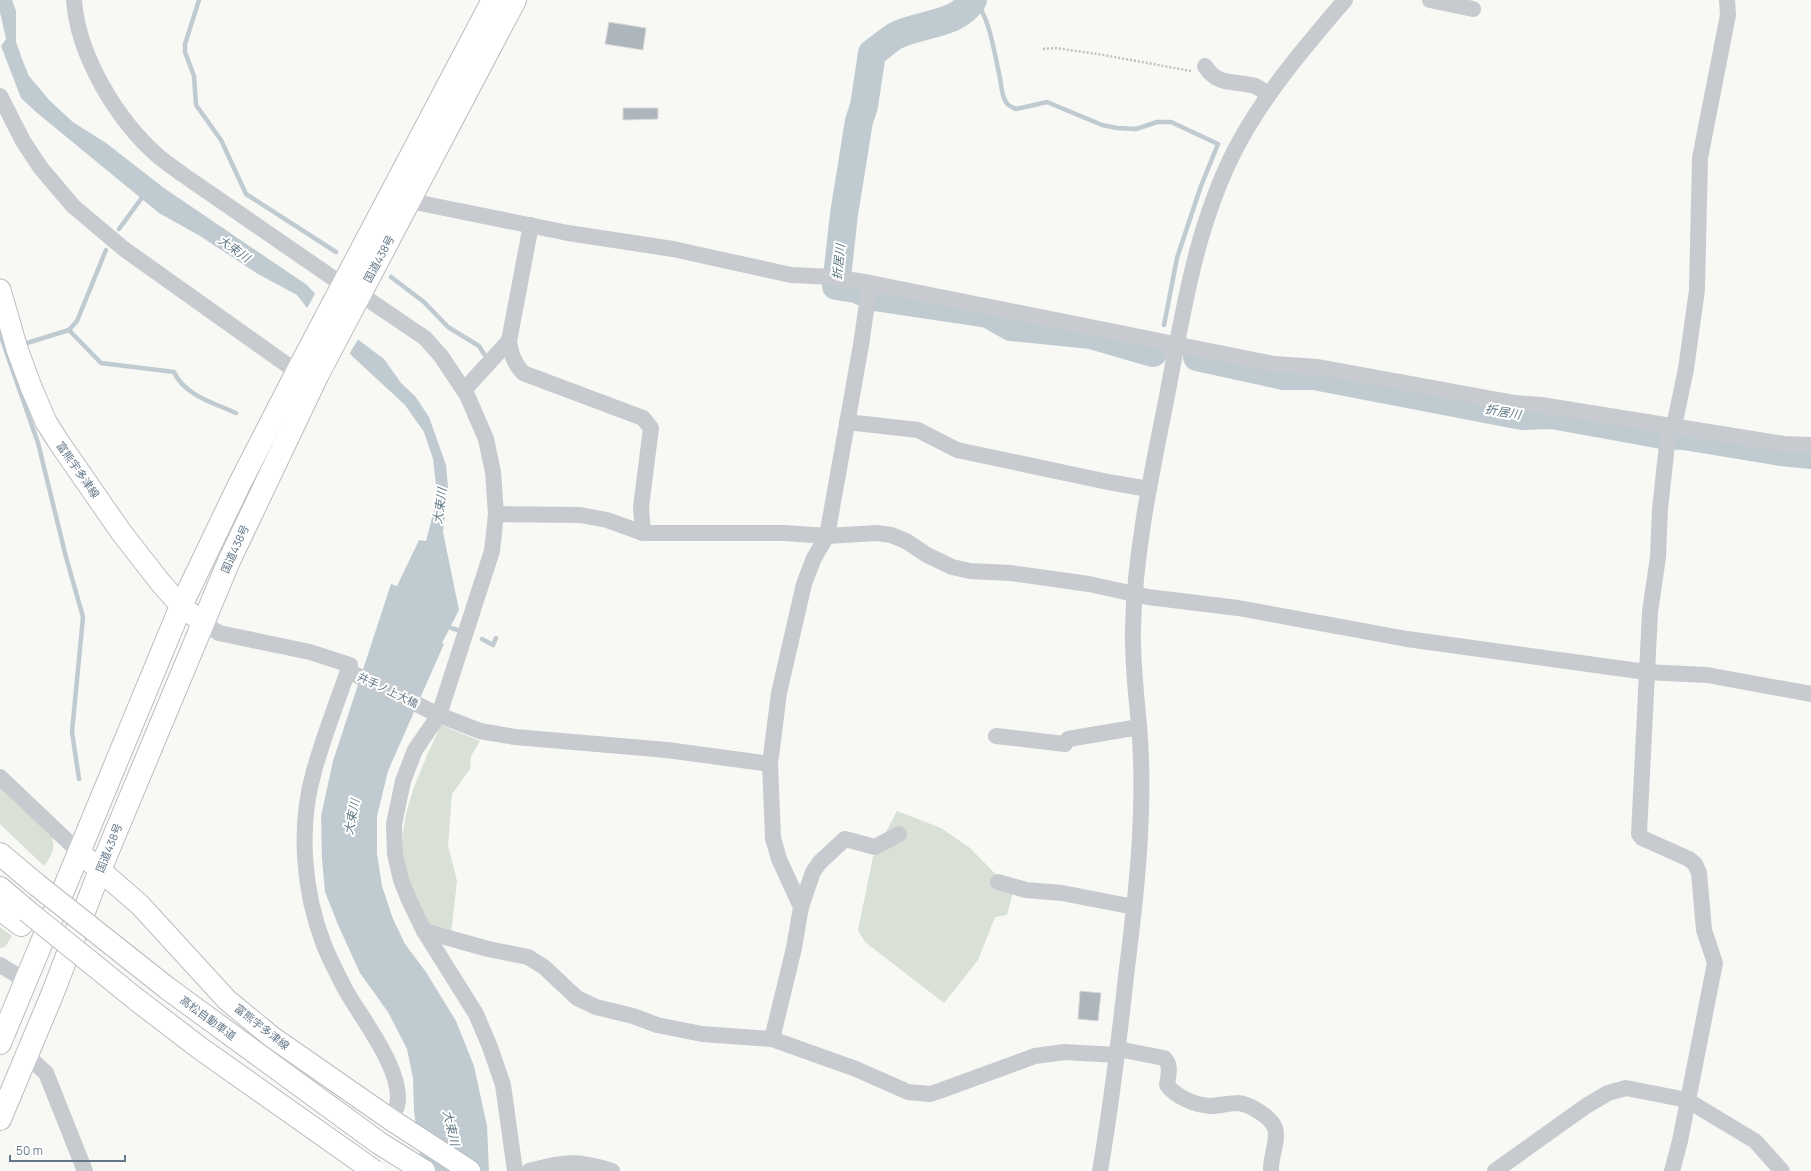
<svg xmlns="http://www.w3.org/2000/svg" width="1811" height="1171" font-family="Manrope,'Noto Sans JP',sans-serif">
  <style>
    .green { fill: #d9e0d5 }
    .water { fill: #c0cbd1 }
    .pier { fill: #f8f8f5 }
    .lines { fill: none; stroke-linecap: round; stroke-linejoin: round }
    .stream { stroke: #c0cbd1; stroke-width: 4.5 }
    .river { stroke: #c0cbd1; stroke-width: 28 }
    .building { fill: #adb6bd; stroke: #d9dad7 }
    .major-casing { stroke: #babec2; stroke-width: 23 }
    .highway-casing { stroke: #b9bdc0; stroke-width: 24 }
    .path { stroke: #bec1c3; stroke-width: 2.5; stroke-dasharray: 2 2; stroke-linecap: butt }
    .minor { stroke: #c7cbcf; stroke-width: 16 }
    .major { stroke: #fff; stroke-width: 21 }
    .highway { stroke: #fff; stroke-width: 22 }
    .highway-bridge-casing { stroke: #b9bdc0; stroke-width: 24; stroke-linecap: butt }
    .highway-bridge { stroke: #fff; stroke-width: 22 }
    .labels { text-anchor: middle; stroke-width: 4; stroke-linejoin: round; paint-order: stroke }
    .street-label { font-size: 11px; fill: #647789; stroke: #fff }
    .water-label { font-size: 12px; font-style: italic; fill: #5f7984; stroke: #fff }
  </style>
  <rect width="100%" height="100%" fill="#f8f8f5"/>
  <g class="green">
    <path d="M441 725 480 741 471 756 470 769 452 794 448 846 457 881 451 934 424 925C418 907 409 889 405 870 394 819 421 770 441 725Z"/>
    <path d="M0 788 52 837C56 849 51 856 44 866L0 824Z"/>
    <path d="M897 811 941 828 970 848 1013 892 1007 915 995 917 978 960 944 1003 865 942 858 930 873 857Z"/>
    <path d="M0 927 12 936 5 947 0 948Z"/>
  </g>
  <path class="water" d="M0 0H12L16 11V42L22 59 29 76 50 101 73 122 106 143 164 188 307 285 356 338 384 359 401 383 415 396 429 417 446 465 448 487 443 532 459 610 442 643 444 644 388 771 377 816V854L382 886 393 919 405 944 426 972 456 1021 474 1066 487 1126 489 1171H422L414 1111 413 1078 407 1049 388 1012 360 973 339 927 325 892 322 859 321 816 333 761 391 584 397 586 419 540 426 541 434 510 436 486 433 459 424 432 405 405 324 330 297 295 258 274 200 236 159 213 36 112 21 98 1 46 6 39 0 12Z"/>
  <path class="pier" d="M316 292 359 338 348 356 322 332 306 310Z"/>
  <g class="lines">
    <g class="stream">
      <path d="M199 0 185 44V52L194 76 196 105 221 140 246 194 336 252"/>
      <path d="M975 0C991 21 994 53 1000 78 1001 86 1002 96 1006 102 1008 106 1012 107 1016 109L1047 102 1102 125 1117 128 1136 129 1157 122H1171L1218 144 1201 186 1177 258 1164 325"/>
      <path d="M119 229 144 195"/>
      <path d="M391 277 424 302 448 327 479 346 484 354"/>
      <path d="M69 330 101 363 174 372C184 395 214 403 236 413"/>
      <path d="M0 334 38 443 66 557 83 617 72 732 79 779"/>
      <path d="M27 343 69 330 77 321 106 250"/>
      <path d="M451 628 461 631"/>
      <path d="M482 639 493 645 496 638"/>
    </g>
    <g class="river">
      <path d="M973 0C957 26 919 23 895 36 887 41 880 48 872 53L864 106 859 121 844 214 836 286 856 289 874 297 988 314 1011 327 1091 335 1153 353"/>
      <path d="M1197 357 1284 376H1314L1522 416 1552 415 1662 435 1684 436 1781 452 1811 455"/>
    </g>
  </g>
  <g class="building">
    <path d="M609 22 646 28 643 50 605 44Z"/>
    <path d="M623 108H658V119L623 120Z"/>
    <path d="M1080 991 1101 993 1098 1021 1078 1019Z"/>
  </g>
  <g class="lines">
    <g class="major-casing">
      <g id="major">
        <path d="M0 290 17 349 31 387 46 422 58 441 121 532 160 582 181 606 202 622"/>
        <path d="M79 852 140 905 227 1000 272 1037 390 1119 470 1171"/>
      </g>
    </g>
    <g class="highway-casing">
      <g id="highway">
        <path d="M0 854 37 885"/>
        <path d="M0 888 27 911"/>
        <path d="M0 909 21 925"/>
        <path d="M0 1043 181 606 239 485 297 372 493 0"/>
        <path d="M0 1119 52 995 100 870 229 561 317 376 515 0"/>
      </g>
    </g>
    <path class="path" d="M1043 49 1055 48 1098 54 1191 71"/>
    <g class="minor">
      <path d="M74 0C78 56 117 120 158 156 165 162 174 168 182 174L343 285"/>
      <path d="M1430 0 1473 9"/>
      <path d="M1205 66C1218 87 1234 80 1255 86 1260 88 1264 92 1268 95"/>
      <path d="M0 96 23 141 40 167 73 206 124 249 297 372"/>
      <path d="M400 199 568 233 673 249 791 275 833 277 870 283 1274 364 1318 367 1515 403 1541 405 1784 444 1811 445"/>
      <path d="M531 225 509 341C511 354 514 363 523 373L643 418 651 428 641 507 643 533"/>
      <path d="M360 294 425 338 441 356 467 395 486 439 493 472 496 514 492 551 439 715 415 750 403 781 394 824 395 854 401 880 409 900 424 931 476 1014 490 1047 503 1085 515 1171"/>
      <path d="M464 390 509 341"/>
      <path d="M847 422 918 430 957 450 1108 482 1149 489"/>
      <path d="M1669 426 1660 509 1658 557 1650 612 1639 834 1642 838 1689 859 1695 864 1699 873 1704 930 1715 963 1680 1141 1672 1171"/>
      <path d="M1674 426 1686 369 1697 290 1700 158 1728 15 1727 0"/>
      <path d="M496 514 580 515 607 520 643 533H785L827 536 877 533 891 535 906 541 927 555 952 567 970 571 1011 573 1089 584 1148 597 1238 608 1407 639 1646 672 1707 675 1811 694"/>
      <path d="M202 622 219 633 310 652 350 665C338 700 324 735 314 771 298 827 303 891 324 945 330 960 338 975 345 989 361 1018 405 1072 397 1106 396 1110 392 1115 390 1119"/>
      <path d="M348 671 439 715 480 731 515 737 667 750 770 764"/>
      <path d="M996 736 1065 744 1068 739 1139 727"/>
      <path d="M0 777 79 852"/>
      <path d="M998 882 1026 890 1062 893 1134 907"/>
      <path d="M801 907 813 872 820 862 845 839 875 847 899 834"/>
      <path d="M424 931 488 949 528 957 544 967 577 998 596 1007 633 1016 657 1025 702 1034 772 1039 856 1069 908 1092 930 1094 942 1090 1035 1056 1064 1052 1117 1055"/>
      <path d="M0 965 25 980"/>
      <path d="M772 1039 794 948 801 907 779 859 773 838 770 764 779 693 804 584 814 558 827 536 861 345 870 283"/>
      <path d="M1118 1049 1164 1058C1172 1065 1168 1076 1167 1085 1176 1097 1195 1105 1210 1106 1219 1106 1229 1103 1238 1103 1250 1104 1271 1117 1275 1128 1279 1141 1270 1157 1271 1171"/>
      <path d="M25 1058 35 1063 46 1073 85 1171"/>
      <path d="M529 1171C565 1161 576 1160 612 1171"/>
      <path d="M1100 1171C1111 1106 1119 1041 1126 976 1132 929 1138 882 1140 835 1142 799 1142 761 1139 725 1136 692 1132 660 1133 627 1135 549 1152 472 1167 396 1183 312 1196 225 1236 148 1265 93 1305 47 1345 0"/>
      <path d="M1495 1171 1586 1106 1608 1093 1626 1088 1687 1100 1755 1141 1782 1171"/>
    </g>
    <use href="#major" class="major"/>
    <use href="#highway" class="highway"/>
    <g class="highway-bridge-casing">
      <g id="highway-bridge">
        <path d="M37 885 167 988 379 1143 424 1171"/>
        <path d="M27 911 137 1000 201 1049 374 1171"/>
      </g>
    </g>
    <use href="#highway-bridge" class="highway-bridge"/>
  </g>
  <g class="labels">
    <g class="street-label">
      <text transform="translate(379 259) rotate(-62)" y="4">国道438号</text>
      <text transform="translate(78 470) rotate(55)" y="4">富熊宇多津線</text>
      <text transform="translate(235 549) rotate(-66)" y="4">国道438号</text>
      <text transform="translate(388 690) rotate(26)" y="4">井手ノ上大橋</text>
      <text transform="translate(109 848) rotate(-68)" y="4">国道438号</text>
      <text transform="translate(208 1018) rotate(36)" y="4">高松自動車道</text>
      <text transform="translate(262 1027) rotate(38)" y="4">富熊宇多津線</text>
    </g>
    <g class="water-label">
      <text transform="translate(234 249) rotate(35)" y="4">大束川</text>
      <text transform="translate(839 262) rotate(-84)" y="4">折居川</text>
      <text transform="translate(1503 412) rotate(10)" y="4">折居川</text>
      <text transform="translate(440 506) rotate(-82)" y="4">大束川</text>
      <text transform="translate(352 817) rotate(-79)" y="4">大束川</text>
      <text transform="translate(451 1128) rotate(77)" y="4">大束川</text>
    </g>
  </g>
  <path d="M10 1155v6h115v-6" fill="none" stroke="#647789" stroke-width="2"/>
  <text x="16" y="1155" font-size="12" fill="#647789" stroke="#ffffff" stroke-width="3" paint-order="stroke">50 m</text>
</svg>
